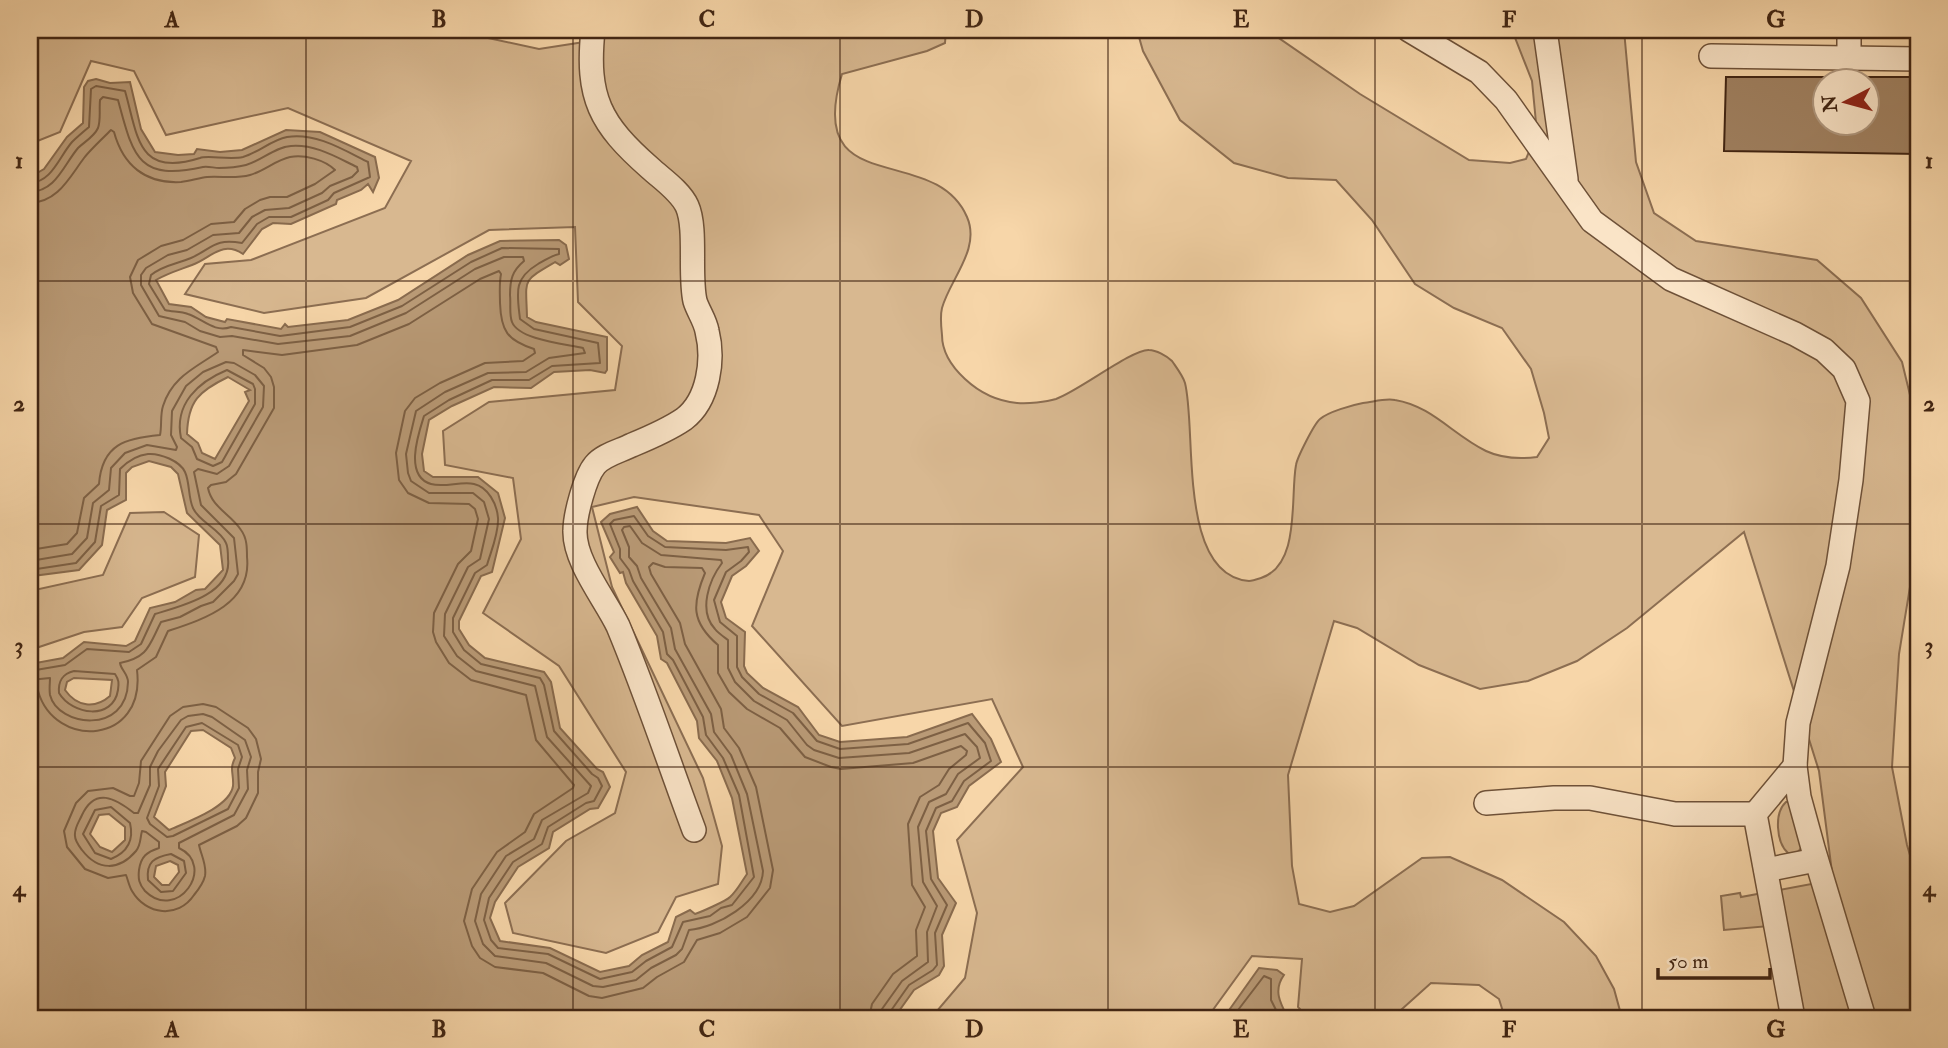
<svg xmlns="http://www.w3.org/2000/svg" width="1948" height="1048" font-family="'IM FELL Double Pica',serif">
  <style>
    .green { fill: #d8b890; stroke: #8c6e52; stroke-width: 2 }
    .water { fill: #b99a76; stroke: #896b4e; stroke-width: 2; fill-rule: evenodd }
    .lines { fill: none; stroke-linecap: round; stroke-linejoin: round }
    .shore { stroke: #7d6044; stroke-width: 2 }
    .building { fill: #a08161; stroke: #412513; stroke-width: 2 }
    .minor-casing { stroke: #6e5138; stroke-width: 26 }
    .minor { stroke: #fae4c7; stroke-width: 23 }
    .grid { fill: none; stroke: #412513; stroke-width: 2; stroke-opacity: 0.55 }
    .neatline { fill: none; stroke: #412513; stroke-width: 2.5 }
    .grid-label { font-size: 23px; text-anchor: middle; font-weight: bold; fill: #412513 }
  </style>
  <rect width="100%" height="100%" fill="#f7d6a9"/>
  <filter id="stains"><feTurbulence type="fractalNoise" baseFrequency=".00286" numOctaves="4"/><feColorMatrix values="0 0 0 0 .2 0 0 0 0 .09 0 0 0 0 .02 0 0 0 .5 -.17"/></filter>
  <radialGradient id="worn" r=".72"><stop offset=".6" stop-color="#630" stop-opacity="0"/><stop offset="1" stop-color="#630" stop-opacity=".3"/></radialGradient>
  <g class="green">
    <path d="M30 30H468L479 36 539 49 584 42 612 30H946L945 43 927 51 842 74C803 202 934 141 967 217 981 249 950 279 942 308 940 316 941 326 942 335 942 353 952 367 965 379 980 393 996 401 1017 403 1028 404 1046 402 1056 399 1079 391 1132 349 1149 350 1156 350 1167 356 1172 361 1176 367 1183 376 1185 383 1197 430 1177 575 1249 581 1252 581 1258 579 1261 578 1301 565 1290 497 1296 465 1297 458 1314 424 1320 419 1328 412 1352 405 1363 403 1373 402 1385 398 1395 400 1432 406 1453 435 1486 451 1501 458 1520 459 1537 457L1549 438 1544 413 1531 369 1502 328 1454 308 1415 284 1372 220 1336 180 1288 178 1234 163 1180 120 1143 51 1137 30H1267L1360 94 1469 160 1510 163 1526 159 1537 133 1532 81 1512 30H1624L1636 162 1654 213 1696 241 1817 260 1861 298 1902 362 1918 428V538L1899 654 1892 767 1907 845 1918 882V1018H1784L1769 926 1724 930 1721 896 1740 893 1741 897 1833 880 1819 771 1744 532 1627 628 1577 661 1528 681 1480 689 1419 665 1357 628 1334 621 1288 775 1292 866 1299 904 1330 912 1354 906 1422 858 1450 857 1502 880 1564 922 1596 956 1614 989 1622 1018H1505L1499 999 1479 985 1431 983 1392 1018H1308L1298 1007 1302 959 1252 956 1207 1018H931L965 978 977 913 957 840 1023 767 992 699 842 726 752 626 783 551 759 515 634 497 592 507 612 587 703 778 722 846 718 884 676 897 658 932 606 953 513 933 505 903 566 841 615 813 626 772 559 666 483 613 521 539 513 478 445 465 443 431 489 402 615 390 622 346 578 302 575 227 489 230 366 298 264 313 185 294 205 264 251 260 385 208 411 161 288 108 166 135 134 71 91 61 60 132 30 144Z"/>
    <path d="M164 512 199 535 195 577 142 598 122 627 84 632 30 650V591L103 575 130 513Z"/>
    <path d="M1786 802H1791L1803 846 1797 853H1788C1776 842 1774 813 1786 802Z"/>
  </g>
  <g class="water">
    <path d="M96 79 110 83 130 82 141 129 155 152 178 155 194 154 197 149 220 152 242 150 286 130 320 132 375 157 379 178 373 192 368 184 361 190 337 200 336 204 291 224 273 223 262 229 243 254C222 240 211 258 192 265 179 270 168 273 156 280L169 304 191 307 206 317 225 322 227 319 281 329 285 324 288 327 348 320 398 300 468 255 500 241 559 240 566 245 569 259 560 265 555 262C521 282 526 278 527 317L536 322 607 337V370L605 373 590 370 554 372 531 388 494 387 452 406 429 420 422 454 424 471 433 477H478L498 493 505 518 492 572 481 576 459 621V629L469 645 485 658 544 672 551 682 560 728 597 769 603 772 610 787 598 808 590 809 553 832 549 848 518 867 495 902 490 918 500 941 550 948 600 972 629 966 642 955 668 942 676 917 690 910 695 914C701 912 726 901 730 897 737 891 742 881 747 874L732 798 717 761 699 738 697 721 667 663 661 659 657 636 626 583 623 572 620 573 610 557 614 552 601 522 610 514 637 507 653 531 667 541 726 543 750 538 759 551 746 566 732 576 721 602 726 618 745 632 744 666 747 673 763 688 798 707 819 735 840 742 907 737 972 714 991 739 1001 762 969 786 957 807 941 813 933 831 938 878 956 903 942 935 944 966 939 975 914 990 894 1018H30V664L63 658 84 642 126 646 135 641 150 608 175 602 196 590 205 589 223 570 220 545 187 513 178 474 171 467 149 461 132 467 126 473V500L107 510 102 545 79 570 33 576 30 582V177L44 169 67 137 83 123 84 87 88 81ZM228 377 250 390 245 392 249 401 215 459 202 453 198 443 187 434C188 401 199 391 228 377ZM74 678 112 680 110 696C95 709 77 707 65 690L67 682ZM203 730 231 748 235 758C229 770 234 773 233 786 230 807 187 822 169 830L154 817 166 786 165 772 191 731ZM109 814 125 827V840L112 852 100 847 90 834 99 815ZM170 861 178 865 179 872 169 885H162L154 877 156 866Z"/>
    <path d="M1259 968 1277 970 1284 975C1273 990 1280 1003 1288 1018H1227V1013Z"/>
  </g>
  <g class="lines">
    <g class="shore">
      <path d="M30 183C52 182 59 157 72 142 77 137 83 132 89 127L91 89 96 86 125 91C138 136 137 178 200 158 207 155 230 160 243 157 258 153 271 140 287 137 315 132 344 150 368 162L370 177 334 193 328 200 291 217H269L257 224 242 243C214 238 213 248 191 258 177 264 163 265 151 275L149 284 165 310C172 312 181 311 188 314 203 319 214 333 231 327L280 336 350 327 402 306 471 262 502 248 559 249V254C551 256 545 260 538 264 513 279 517 293 520 319L534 329 598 343 600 363 552 366 529 380H492L449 400 424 416C418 435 404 476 431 484 444 488 461 481 474 484 488 487 497 504 498 518 499 533 491 551 487 565L475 573 453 618V632L464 650 481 664 540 678 544 685 554 731 592 774 598 778 602 786 594 801 586 803 548 827 542 844 513 862 489 898 484 920 491 940 498 948 548 954 600 979 632 972 646 961 672 947 683 922 710 916 721 908 732 905 754 877 739 795 723 758 706 735 703 717 673 660 667 654 663 632 633 581 629 570 620 558V549L610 524 614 520 634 516 648 536 665 547 726 550 748 547 749 552 741 561 726 572 714 600 720 622 737 636V667L742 677 759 694 793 713 817 741 840 749 908 744 968 723 985 743 991 761 964 781 952 801 936 808 926 831 931 879 947 905 935 933 937 965 933 970 909 985 890 1012 889 1018"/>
      <path d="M30 192C56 191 63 166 78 148 84 142 94 137 98 128 101 120 99 109 100 100L103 97 118 100C133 155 137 182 203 167 208 166 214 168 219 168 227 168 238 167 246 165 261 161 275 147 291 146 315 144 336 157 357 167L358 171 352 177 330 186 322 193 289 208 265 210 252 217 239 233 213 235 187 250 168 255 146 268 141 275V285L159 316 185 322 200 331 220 337 232 336 278 344 350 336 406 313 475 269 504 257H523L524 261C512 271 510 280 510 295 511 303 509 315 512 322 519 340 566 344 583 348L585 353 549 358 526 372 488 373 445 392 416 411 406 454 408 473 411 481 429 493H473L484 502 489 519 480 559 468 567 445 614 444 636 457 656 476 671 535 686 547 737 591 786 588 793 542 820 534 839 506 856 481 894 475 921 483 944 495 956 546 963 593 986 603 987 636 980 651 968 676 955 682 949 689 930C716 928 762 902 763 871L747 794 731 755 714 732 711 714 675 649 671 628 641 578 637 566 629 557V547L622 530 624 527 630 526 642 543 661 555 721 560 722 563C709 580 698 611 715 629 718 633 724 637 728 640V668L735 682 754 701 787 720 807 745 814 750 839 758 909 753 965 734 977 747 980 758 958 774 946 794 929 802 918 827 923 882 937 906 927 932 928 962 902 981 882 1009 880 1018"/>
      <path d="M30 203C58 202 69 178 84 158 90 150 103 138 111 130L114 132C123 165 145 184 181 182 190 181 199 178 207 177 222 176 236 179 250 175 264 171 276 160 290 157 304 154 325 160 335 170L315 184 287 197H270L260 200 245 209 234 222 211 224 183 240 161 246 138 260 130 277 133 293 152 324 216 347 218 352C195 368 172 377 163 406 160 415 162 426 160 435 126 438 102 444 99 484L84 498 77 533 67 544 30 550"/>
      <path d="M227 370 253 384 255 389V404L222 462 213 466 197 459 192 447 181 438C174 404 198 382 227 370Z"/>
      <path d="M30 561 72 554 87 538 93 503 109 490 111 468 125 453 147 445 176 450 177 447 171 435 172 411 186 386 203 372 226 362 234 363 255 375 264 386 263 407 229 466 217 474 198 469 194 472 201 505 234 538 238 574 234 581 213 602 201 606 180 617 161 622C149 645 149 657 120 663 121 670 128 674 128 682 127 735 58 727 50 695 49 689 50 683 50 678L30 680"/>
      <path d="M30 570 76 563 95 542 101 506 119 495 120 469C127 462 137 455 148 454 160 453 180 461 185 472 190 483 188 497 193 508 199 522 220 529 226 543 228 547 228 554 228 559 232 594 182 606 155 614L141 644 129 652 87 649 65 665 30 671"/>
      <path d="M74 671 115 674C119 680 119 683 118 690 113 721 72 715 59 693 58 681 62 674 74 671Z"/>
      <path d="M30 690 38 691C55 750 146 745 137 670L156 657 168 631C204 619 252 604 247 557 247 548 247 538 241 530 231 514 212 508 208 488L211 485 226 482 236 474 274 408V387L271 377 264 368 243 355V350L282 355 357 345 409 324 480 279 499 271 501 274C499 284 500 294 500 303 501 331 507 340 534 349L535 353 523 361 485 363 440 383 415 398 405 411 396 453 399 480 408 493 429 503 469 504 475 509 478 519 471 551 458 564 434 613 433 632 436 642 449 663 471 680 526 695 536 740 574 785 573 788 534 814 525 832 497 852 472 889 464 921 472 946 480 958 495 967 543 973 589 996 602 998 643 988 657 977 684 962 697 940 720 933 747 917 770 888 773 870 756 787 739 748 724 728 721 709 685 644 680 623 651 574 649 567 653 563 665 567 702 568 705 573C692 604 691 622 718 645V673L729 692 747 709 780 728 805 757 831 767 841 769 913 763 961 746 967 751 966 755 949 769 939 785 920 797 908 824 912 885 925 907 916 930 917 956 893 974 872 1004 869 1018"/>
      <path d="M203 704 216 707 248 728 256 739 261 759 258 772V793L246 818 237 826 199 845C201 855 207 865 205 876 203 884 199 889 194 895 178 919 146 915 132 891 129 886 128 880 126 875L108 878 85 869 67 847 64 831 76 803 88 791 113 788 130 796H134L139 783 141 761 170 716 183 707Z"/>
      <path d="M203 714 212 717 245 740 251 757 247 770 248 789 234 815 179 843V848C217 866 177 923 145 891 139 884 138 879 139 870 141 856 147 852 159 848V842L146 832 142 831C140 838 141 845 136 851 119 871 98 871 82 850 79 846 75 841 75 836 74 828 79 822 82 815 95 787 115 798 134 813H138L150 785V767L158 751 181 720 188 716Z"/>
      <path d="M202 723 238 745 242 757 238 769 239 788 228 809 173 836 167 837 150 824 147 818 159 786 158 769 186 727Z"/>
      <path d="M111 807 130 823C134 840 128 852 111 859L95 853 83 834 95 810Z"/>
      <path d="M171 854 184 861 186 873 173 891 161 892 148 880C146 862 154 857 171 854Z"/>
      <path d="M1234 1018 1235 1014 1264 976 1271 979V1000L1280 1018"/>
    </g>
  </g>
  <path class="building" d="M1726 77H1825V122H1867V77H1918V154L1724 151Z"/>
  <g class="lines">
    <g class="minor-casing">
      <g id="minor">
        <path d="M593 30C586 98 600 124 650 168 662 179 680 191 687 206 697 228 689 275 695 301 698 311 705 320 707 331 714 359 709 400 684 419 668 430 649 438 632 445 620 451 603 455 595 465 585 477 575 515 575 531 574 561 605 599 618 626 646 693 669 763 694 830"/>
        <path d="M1409 30 1479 72 1506 100 1592 221 1671 279 1795 334 1824 350 1844 369 1858 401 1851 480 1838 566 1798 723 1795 766 1799 797 1813 848 1864 1018"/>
        <path d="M1545 30 1566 179"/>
        <path d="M1849 30V58"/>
        <path d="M1711 56 1918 59"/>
        <path d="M1486 803 1554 798H1590L1675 814H1755"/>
        <path d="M1766 870 1816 860"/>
        <path d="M1793 1018 1755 814 1795 766"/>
      </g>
    </g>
    <use href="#minor" class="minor"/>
  </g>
  <path class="grid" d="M306 30V1018M573 30V1018M840 30V1018M1108 30V1018M1375 30V1018M1642 30V1018M30 281H1918M30 524H1918M30 767H1918"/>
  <rect width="1948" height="1048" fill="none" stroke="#f7d6a9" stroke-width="77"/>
  <g transform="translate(1846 102) rotate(264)"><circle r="33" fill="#fae4c7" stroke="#b0987f" stroke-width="2"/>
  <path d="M0-5L12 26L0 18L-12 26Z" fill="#8f2418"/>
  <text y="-10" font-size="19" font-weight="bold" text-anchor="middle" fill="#412513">N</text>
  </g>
  <path d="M1658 968v10h112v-10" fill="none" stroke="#412513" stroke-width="3.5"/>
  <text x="1668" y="968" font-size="21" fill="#412513" stroke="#fae4c7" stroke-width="5" paint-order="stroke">50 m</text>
  <rect x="38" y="38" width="1872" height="972" class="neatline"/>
  <g class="grid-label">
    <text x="172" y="27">A</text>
    <text x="439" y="27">B</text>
    <text x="707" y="27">C</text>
    <text x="974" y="27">D</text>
    <text x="1241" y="27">E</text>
    <text x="1509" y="27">F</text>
    <text x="1776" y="27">G</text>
    <text x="19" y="168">1</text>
    <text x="1929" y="168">1</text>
    <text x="19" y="411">2</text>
    <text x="1929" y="411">2</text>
    <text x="19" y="653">3</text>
    <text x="1929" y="653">3</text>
    <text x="19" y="896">4</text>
    <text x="1929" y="896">4</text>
    <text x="172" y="1037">A</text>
    <text x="439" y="1037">B</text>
    <text x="707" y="1037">C</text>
    <text x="974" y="1037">D</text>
    <text x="1241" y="1037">E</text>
    <text x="1509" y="1037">F</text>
    <text x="1776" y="1037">G</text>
  </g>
  <rect width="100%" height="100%" filter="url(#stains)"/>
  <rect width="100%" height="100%" fill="url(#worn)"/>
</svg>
